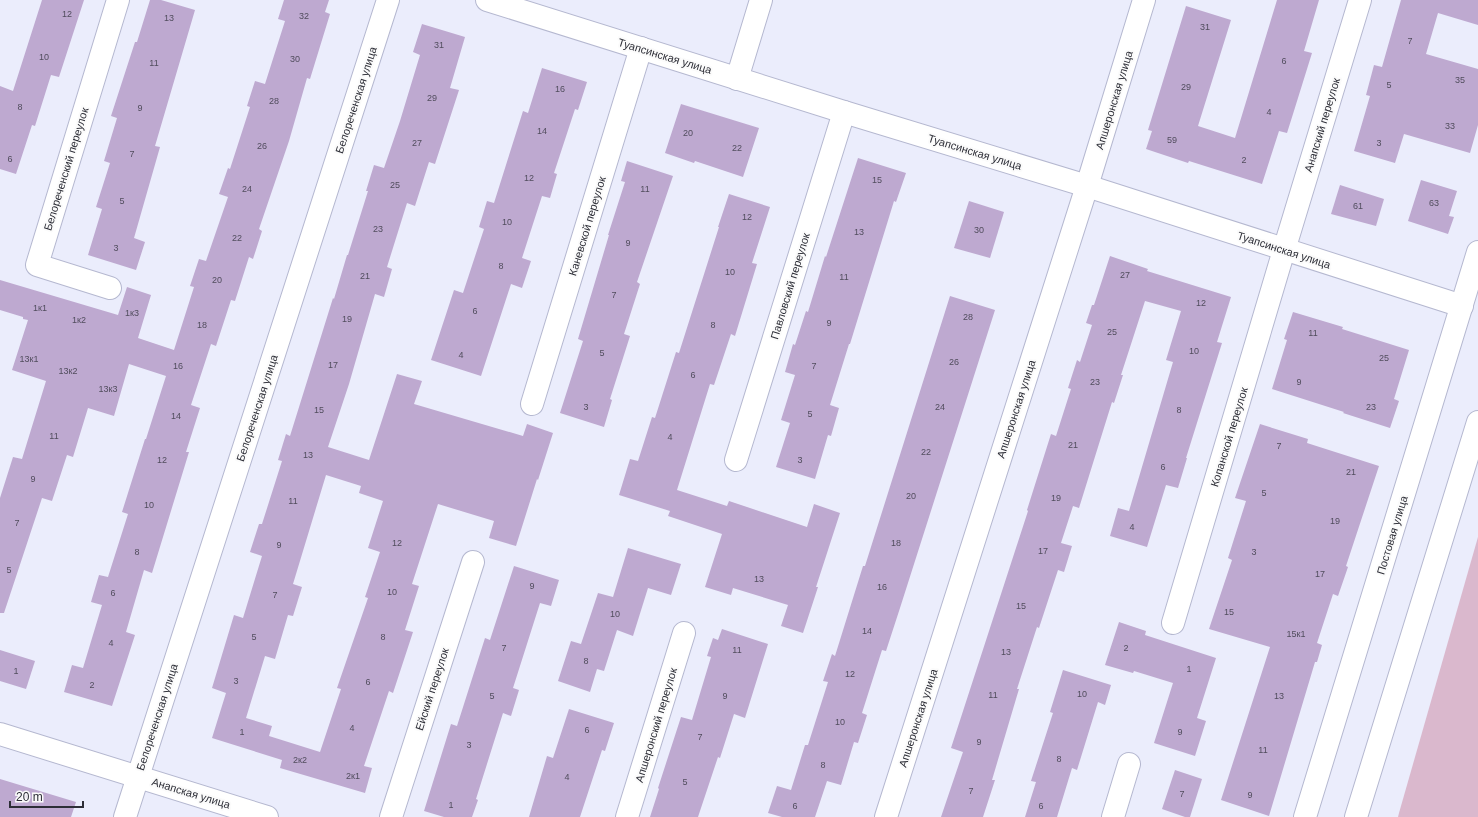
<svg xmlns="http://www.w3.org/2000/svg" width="1478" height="817" font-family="Arial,sans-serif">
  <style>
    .green { fill: #dab8cd }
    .building { fill: #bea9d0; fill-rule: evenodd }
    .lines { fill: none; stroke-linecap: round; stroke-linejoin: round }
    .street-casing { stroke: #b5b8d0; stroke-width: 24 }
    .street { stroke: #fff; stroke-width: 22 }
    .labels { text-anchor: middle; stroke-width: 4; stroke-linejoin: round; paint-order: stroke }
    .number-label { font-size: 9px; fill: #514d5d }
    .street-label { font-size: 11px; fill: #2d2e37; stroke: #fbfbfb }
  </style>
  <rect width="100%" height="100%" fill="#ebedfc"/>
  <path class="green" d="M1478 537V817H1398L1399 813Z"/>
  <g class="building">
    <path d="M42 0H84L59 77 51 75 35 126 32 125 16 174 0 169V86L13 91Z"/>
    <path d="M150 0H161L195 10 155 146 160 147 134 238 145 242 136 270 88 255 102 209 96 207 110 163 104 161 117 118 111 116 135 42H137Z"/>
    <path d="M284 0H329L325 12 330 14 310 79 307 78 289 141 259 229 262 231 253 259 249 257 235 301 231 300 216 346 211 344 191 405 200 408 186 452H189L152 573 144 570 126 632 135 635 112 706 64 692 72 665 83 668 102 605 91 602 99 575 108 577 128 514 122 512 145 439H146L166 376 129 364 114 416 88 408 73 457 67 455 52 501 42 498 4 613H0V498L13 457 22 459 46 381 12 370 28 320 23 319V317L0 310V280L118 315 127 287 151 295 138 338 174 350 194 287 190 286 199 259 206 261 228 197 219 194 228 168 230 169 250 107 247 106 255 81 265 84 285 21 278 19Z"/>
    <path d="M1277 0H1319L1304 51 1312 53 1293 114 1287 133 1279 131 1262 184 1189 161 1188 163 1146 149 1152 131 1148 130 1186 6 1231 20 1198 126 1235 138Z"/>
    <path d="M1401 0H1478V25L1438 13 1426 54 1478 69V125L1470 153 1404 134 1395 163 1354 151 1370 96 1366 95 1374 65 1382 67Z"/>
    <path d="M422 24 465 37 450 88 459 90 435 164 429 162 415 206 407 203 387 267 392 269 384 297 375 294 349 384 328 447 369 460 397 374 422 381 414 404 523 436 527 424 553 433 538 480 537 479 516 546 489 538 494 521 438 504 412 584 419 586 405 630 413 632 393 693 389 691 364 766 372 768 365 793 280 768 282 760 212 738 226 693 212 688 234 615 243 618 262 556 250 552 259 524H262L282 461 278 460 286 434 290 436 333 298 334 299 347 255H348L368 191H366L374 165 384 168 400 121 420 55 413 52ZM326 475 361 486 359 493 383 501 368 548 380 552 365 597 368 598 337 688 341 689 320 752 269 736 272 726 246 718 265 656 275 659 288 615 293 616 302 587 293 584Z"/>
    <path d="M542 68 587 82 578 110 575 109 554 173 557 174 550 198 542 196 522 258 531 261 522 288 511 284 481 376 431 360 454 290 463 293 484 229 479 227 487 201 494 203 523 111 528 113Z"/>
    <path d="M681 104 759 128 743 177 695 161 694 163 665 153Z"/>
    <path d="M858 158 906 173 896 202 894 201 850 344H849L830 405 839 408 831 436 828 435 815 479 776 467 790 423 781 420 795 375 785 372 793 344 795 345 806 311 808 312 825 256 826 257Z"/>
    <path d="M627 161 673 176 637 282 640 284 624 334 630 336 610 399 612 400 604 427 560 413 583 341 578 339 609 235H608L625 182 621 181Z"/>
    <path d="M1421 180 1457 191 1449 216 1454 217 1448 234 1408 221Z"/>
    <path d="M1340 185 1384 199 1376 226 1331 214Z"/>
    <path d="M729 194 770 207 752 263 757 264 735 336 731 334 714 385 710 384 677 490 727 506 729 501 807 527 814 504 840 513 816 587H818L803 633 781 626 788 605 733 588 731 595 705 587 722 534 668 516 670 511 619 495 630 459 638 461 652 417 655 418 676 352 679 353 719 227H718Z"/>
    <path d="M969 201 1004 212 990 258 954 248Z"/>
    <path d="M1110 256 1148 269 1147 271 1231 297 1217 342 1222 343 1186 458H1187L1178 488 1166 485 1147 547 1110 536 1118 508 1129 511 1173 362 1166 360 1181 311 1145 301 1121 375H1123L1114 403 1112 402 1079 508 1073 506 1061 543 1072 546 1064 572 1058 570 1039 628 1037 627 1017 689H1019L992 780H995L983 817H941L963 752 951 748 1028 511 1027 510 1051 434 1056 436 1071 389 1068 388 1077 360 1080 362 1092 325 1086 323 1092 305H1094Z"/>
    <path d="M950 296 995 310 900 608 886 651 882 650 862 713 867 715 858 743 854 742 841 785 827 781 815 817H782L768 813 777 786 791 790 805 745H808L828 682 823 681 832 654 835 656 863 566H865Z"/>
    <path d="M1293 312 1343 327 1342 329 1409 350 1394 399 1399 401 1390 428 1343 413 1344 412 1272 389 1287 340 1284 339Z"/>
    <path d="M1260 424 1308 439 1307 443 1379 466 1346 566 1348 567 1338 596 1333 594 1317 643 1322 645 1317 662H1315L1269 816 1221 800 1270 647 1209 629 1232 560 1228 558 1246 501 1235 498Z"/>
    <path d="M628 548 681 564 671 595 648 588 633 636 617 630 604 671 597 669 590 692 558 681 571 641 581 644 598 593 613 597Z"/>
    <path d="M514 566 559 580 551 606 540 603 513 688 519 690 511 716 503 713 476 799 478 800 472 817H444L424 811 451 724 457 726 485 638 490 640Z"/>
    <path d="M1119 622 1146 631 1145 635 1216 658 1197 718 1206 721 1195 756 1154 743 1173 683 1134 671 1133 673 1105 665Z"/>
    <path d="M722 629 768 644 745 718 734 714 720 758 718 757 698 817H650L659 789 658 788 681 717 692 720 711 657 707 656 713 638 718 640Z"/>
    <path d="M0 650 35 661 26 689 0 681Z"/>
    <path d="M1063 670 1111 685 1105 705 1098 702 1077 770 1072 768 1057 817H1025L1036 782 1031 781 1053 713 1050 712Z"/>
    <path d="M569 709 614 723 605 751 602 750 580 817H529L547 756 553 758Z"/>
    <path d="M1175 770 1202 779 1190 817H1185L1162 809Z"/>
    <path d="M0 779 76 802 71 817H0Z"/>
  </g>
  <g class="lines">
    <g class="street-casing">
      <g id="street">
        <path d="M487 0 844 112 1087 186 1462 306"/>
        <path d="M737 79 761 0"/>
        <path d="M110 288 37 265 118 0"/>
        <path d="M532 404 641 48"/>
        <path d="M736 460 844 112"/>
        <path d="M1173 623 1284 250 1360 0"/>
        <path d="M0 734 267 817"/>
        <path d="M125 817 388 0"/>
        <path d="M391 817 473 562"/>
        <path d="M627 817 684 633"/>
        <path d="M886 817 1087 186 1144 0"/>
        <path d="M1113 817 1129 764"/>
        <path d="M1305 817 1478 252"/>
        <path d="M1356 817 1478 422"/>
      </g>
    </g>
    <use href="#street" class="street"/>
  </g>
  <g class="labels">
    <g class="number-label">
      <text x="67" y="17">12</text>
      <text x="304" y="19">32</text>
      <text x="169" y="21">13</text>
      <text x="1205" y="30">31</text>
      <text x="1410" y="44">7</text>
      <text x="439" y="48">31</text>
      <text x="44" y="60">10</text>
      <text x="295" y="62">30</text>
      <text x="1284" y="64">6</text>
      <text x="154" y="66">11</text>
      <text x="1460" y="83">35</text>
      <text x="1389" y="88">5</text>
      <text x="1186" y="90">29</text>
      <text x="560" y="92">16</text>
      <text x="432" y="101">29</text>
      <text x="274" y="104">28</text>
      <text x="20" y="110">8</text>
      <text x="140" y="111">9</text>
      <text x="1269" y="115">4</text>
      <text x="1450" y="129">33</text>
      <text x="542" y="134">14</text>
      <text x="688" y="136">20</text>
      <text x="1172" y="143">59</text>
      <text x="417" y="146">27</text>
      <text x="1379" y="146">3</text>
      <text x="262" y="149">26</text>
      <text x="737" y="151">22</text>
      <text x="132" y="157">7</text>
      <text x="10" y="162">6</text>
      <text x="1244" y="163">2</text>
      <text x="529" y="181">12</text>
      <text x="877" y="183">15</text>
      <text x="395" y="188">25</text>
      <text x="247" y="192">24</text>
      <text x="645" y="192">11</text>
      <text x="122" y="204">5</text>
      <text x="1434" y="206">63</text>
      <text x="1358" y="209">61</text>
      <text x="747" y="220">12</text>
      <text x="507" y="225">10</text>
      <text x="378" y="232">23</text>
      <text x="979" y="233">30</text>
      <text x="859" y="235">13</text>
      <text x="237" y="241">22</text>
      <text x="628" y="246">9</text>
      <text x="116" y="251">3</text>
      <text x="501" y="269">8</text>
      <text x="730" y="275">10</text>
      <text x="1125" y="278">27</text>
      <text x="365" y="279">21</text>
      <text x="844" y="280">11</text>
      <text x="217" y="283">20</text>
      <text x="614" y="298">7</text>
      <text x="1201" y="306">12</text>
      <text x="40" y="311">1к1</text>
      <text x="475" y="314">6</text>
      <text x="132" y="316">1к3</text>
      <text x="968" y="320">28</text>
      <text x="347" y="322">19</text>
      <text x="79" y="323">1к2</text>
      <text x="829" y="326">9</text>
      <text x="202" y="328">18</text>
      <text x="713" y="328">8</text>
      <text x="1112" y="335">25</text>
      <text x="1313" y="336">11</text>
      <text x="1194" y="354">10</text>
      <text x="602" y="356">5</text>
      <text x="461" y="358">4</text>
      <text x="1384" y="361">25</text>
      <text x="29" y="362">13к1</text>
      <text x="954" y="365">26</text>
      <text x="333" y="368">17</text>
      <text x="178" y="369">16</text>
      <text x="814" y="369">7</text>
      <text x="68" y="374">13к2</text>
      <text x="693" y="378">6</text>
      <text x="1095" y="385">23</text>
      <text x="1299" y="385">9</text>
      <text x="108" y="392">13к3</text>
      <text x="586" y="410">3</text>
      <text x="940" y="410">24</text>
      <text x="1371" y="410">23</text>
      <text x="319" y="413">15</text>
      <text x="1179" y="413">8</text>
      <text x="810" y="417">5</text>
      <text x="176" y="419">14</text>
      <text x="54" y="439">11</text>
      <text x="670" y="440">4</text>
      <text x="1073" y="448">21</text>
      <text x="1279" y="449">7</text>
      <text x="926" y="455">22</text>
      <text x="308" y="458">13</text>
      <text x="162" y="463">12</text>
      <text x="800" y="463">3</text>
      <text x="1163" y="470">6</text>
      <text x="1351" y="475">21</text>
      <text x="33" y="482">9</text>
      <text x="1264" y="496">5</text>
      <text x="911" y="499">20</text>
      <text x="1056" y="501">19</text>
      <text x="293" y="504">11</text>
      <text x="149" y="508">10</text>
      <text x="1335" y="524">19</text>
      <text x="17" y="526">7</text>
      <text x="1132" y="530">4</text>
      <text x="397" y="546">12</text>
      <text x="896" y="546">18</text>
      <text x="279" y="548">9</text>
      <text x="1043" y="554">17</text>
      <text x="137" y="555">8</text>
      <text x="1254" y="555">3</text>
      <text x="9" y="573">5</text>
      <text x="1320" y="577">17</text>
      <text x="759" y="582">13</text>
      <text x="532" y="589">9</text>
      <text x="882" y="590">16</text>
      <text x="392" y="595">10</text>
      <text x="113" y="596">6</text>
      <text x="275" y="598">7</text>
      <text x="1021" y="609">15</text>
      <text x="1229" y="615">15</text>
      <text x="615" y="617">10</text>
      <text x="867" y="634">14</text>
      <text x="1296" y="637">15к1</text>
      <text x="254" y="640">5</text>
      <text x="383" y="640">8</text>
      <text x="111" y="646">4</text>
      <text x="504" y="651">7</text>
      <text x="1126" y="651">2</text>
      <text x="737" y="653">11</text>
      <text x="1006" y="655">13</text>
      <text x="586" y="664">8</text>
      <text x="1189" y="672">1</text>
      <text x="16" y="674">1</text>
      <text x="850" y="677">12</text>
      <text x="236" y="684">3</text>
      <text x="368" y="685">6</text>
      <text x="92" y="688">2</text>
      <text x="1082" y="697">10</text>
      <text x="993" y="698">11</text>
      <text x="492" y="699">5</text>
      <text x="725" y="699">9</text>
      <text x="1279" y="699">13</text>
      <text x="840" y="725">10</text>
      <text x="352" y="731">4</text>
      <text x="587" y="733">6</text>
      <text x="242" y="735">1</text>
      <text x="1180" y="735">9</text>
      <text x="700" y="740">7</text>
      <text x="979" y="745">9</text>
      <text x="469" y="748">3</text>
      <text x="1263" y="753">11</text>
      <text x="1059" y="762">8</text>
      <text x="300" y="763">2к2</text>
      <text x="823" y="768">8</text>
      <text x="353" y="779">2к1</text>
      <text x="567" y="780">4</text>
      <text x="685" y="785">5</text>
      <text x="971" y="794">7</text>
      <text x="1182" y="797">7</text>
      <text x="1250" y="798">9</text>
      <text x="451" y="808">1</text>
      <text x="795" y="809">6</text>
      <text x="1041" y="809">6</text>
    </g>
    <g class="street-label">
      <text transform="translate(665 56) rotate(17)" y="4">Туапсинская улица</text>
      <text transform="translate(356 100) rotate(-72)" y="4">Белореченская улица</text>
      <text transform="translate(1114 100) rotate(-73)" y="4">Апшеронская улица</text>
      <text transform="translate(1322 125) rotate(-73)" y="4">Анапский переулок</text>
      <text transform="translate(975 152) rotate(17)" y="4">Туапсинская улица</text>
      <text transform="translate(66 169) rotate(-73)" y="4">Белореченский переулок</text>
      <text transform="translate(587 226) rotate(-73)" y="4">Каневской переулок</text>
      <text transform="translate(1284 250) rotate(18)" y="4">Туапсинская улица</text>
      <text transform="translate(790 286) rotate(-73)" y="4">Павловский переулок</text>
      <text transform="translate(257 408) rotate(-72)" y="4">Белореченская улица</text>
      <text transform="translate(1016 409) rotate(-72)" y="4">Апшеронская улица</text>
      <text transform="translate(1229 437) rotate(-73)" y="4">Копанской переулок</text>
      <text transform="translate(1392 535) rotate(-73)" y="4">Постовая улица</text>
      <text transform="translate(432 689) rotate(-72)" y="4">Ейский переулок</text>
      <text transform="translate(157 717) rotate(-72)" y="4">Белореченская улица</text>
      <text transform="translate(918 718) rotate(-72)" y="4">Апшеронская улица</text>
      <text transform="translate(656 725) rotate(-73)" y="4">Апшеронский переулок</text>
      <text transform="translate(191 793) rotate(17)" y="4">Анапская улица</text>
    </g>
  </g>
  <path d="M10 801v6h73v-6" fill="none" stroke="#2d2e37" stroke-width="2"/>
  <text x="16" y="801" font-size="12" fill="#2d2e37" stroke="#fbfbfb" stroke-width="3" paint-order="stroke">20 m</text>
</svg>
